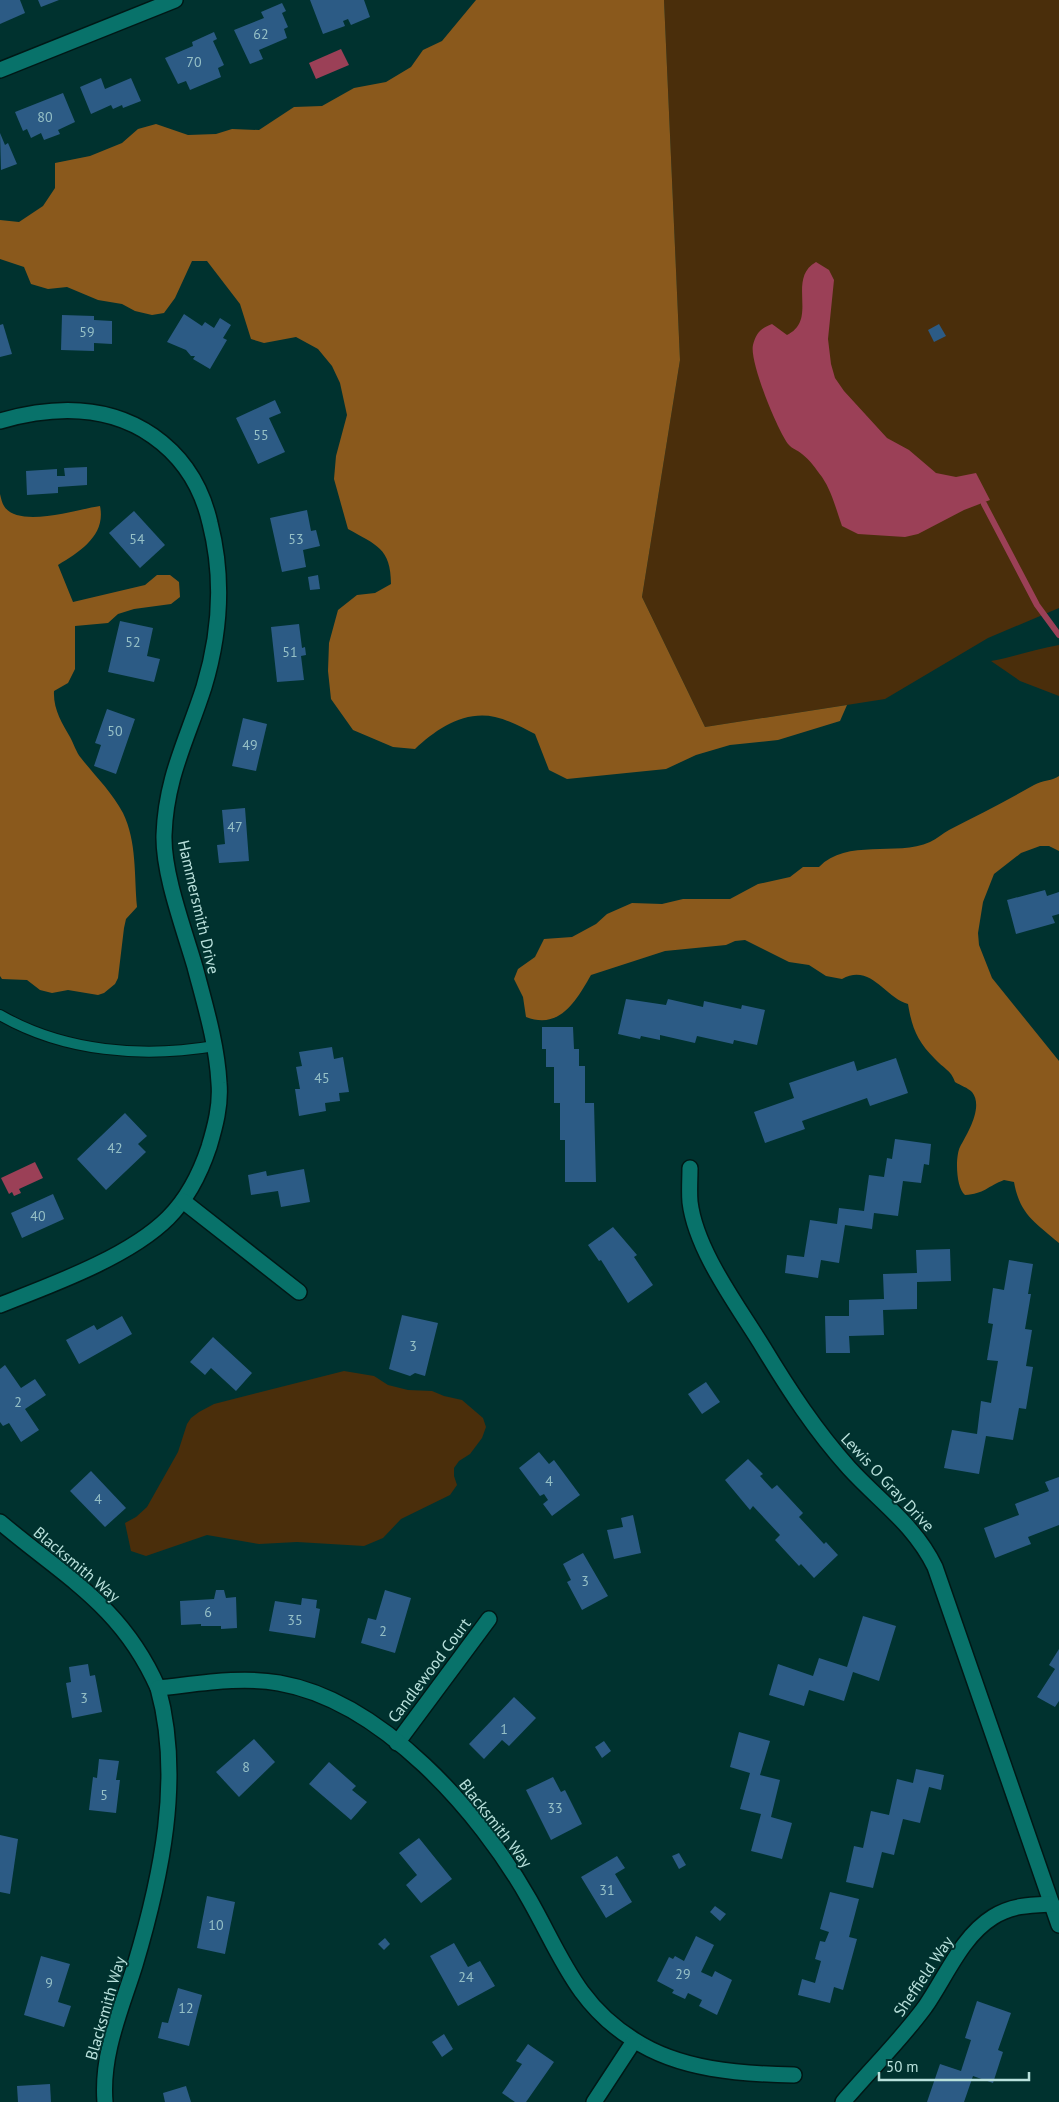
<svg xmlns="http://www.w3.org/2000/svg" width="1059" height="2102" font-family="'PT Sans',sans-serif">
  <style>
    .green { fill: #4a2e0b }
    .forest { fill: #8a591c }
    .water { fill: #9b4057 }
    .lines { fill: none; stroke-linecap: round; stroke-linejoin: round }
    .stream { stroke: #9b4057; stroke-width: 6 }
    .building { fill: #2c5b85 }
    .service-casing { stroke: #001816; stroke-width: 12 }
    .minor-casing { stroke: #001816; stroke-width: 18 }
    .service { stroke: #08726a; stroke-width: 10 }
    .minor { stroke: #08726a; stroke-width: 15 }
    .labels { text-anchor: middle; stroke-width: 4; stroke-linejoin: round; paint-order: stroke }
    .number-label { font-size: 14px; fill: #96c0c6 }
    .street-label { font-size: 16px; fill: #b9e1dc; stroke: #00322f }
  </style>
  <rect width="100%" height="100%" fill="#00322f"/>
  <g class="green">
    <path d="M664 0H1059V608L988 638 885 699 705 727 642 597 680 360Z"/>
    <path d="M1059 645V696L1020 681 991 661C1014 657 1035 649 1059 645Z"/>
    <path d="M344 1371 374 1376 388 1385 408 1390 432 1391 444 1396 462 1400 483 1418 486 1427 482 1438 470 1454 459 1461 454 1468V1476L457 1485 450 1495 401 1519 383 1538 364 1546 297 1542 259 1544 207 1535 146 1556 131 1551 125 1523 136 1517 147 1507 178 1452 187 1424 191 1418 199 1412 214 1404Z"/>
  </g>
  <g class="forest">
    <path d="M476 0H664L680 360 642 597 705 727 847 705 840 721 778 740 730 745 696 755 666 769 567 779 549 770 535 734C523 728 509 720 495 717 465 710 436 729 415 749L393 747 353 730 331 699 328 671 329 643 338 610 357 595 375 593 391 584C391 548 376 545 348 529L334 479 336 456 347 415 340 383 332 366 318 349 296 337 264 343 251 339 240 304 207 261H192L175 298 164 313 152 315 135 311 122 304 98 300 67 287 48 289 31 284 24 267 0 259V220L19 222 43 206 55 188V163L90 156 122 143 138 129 156 124 188 135 216 134 232 129 259 130 294 107 322 106 354 88 386 82 411 67 423 50 442 41Z"/>
    <path d="M0 494C1 498 2 503 4 506 18 529 79 509 100 506 106 535 81 551 58 565L73 602 145 585 157 575H170L179 582 180 597 171 604 134 609 118 614 108 623 75 626V669L68 683 54 691C53 709 62 723 70 737 74 744 76 752 81 758 95 776 112 792 123 813 137 842 134 875 137 907L126 919 124 928 118 978 115 984 104 993 98 995 68 990 52 993 40 990 27 980 2 979 0 976Z"/>
    <path d="M1059 776V851L1049 846H1040L1021 853 994 874 983 902 978 933 979 945 992 978 1059 1061V1243C1035 1222 1020 1215 1014 1182L1004 1180C988 1186 984 1194 965 1195 956 1188 955 1157 960 1147 967 1134 984 1107 972 1092 968 1088 960 1085 955 1082 951 1070 943 1068 935 1059 917 1041 912 1028 908 1004 885 998 871 963 842 979L826 976 809 965 789 962 745 940 735 941 726 945 665 951 591 975C576 1001 560 1030 526 1017L523 997 514 979 518 969 535 957 544 939 572 937 596 924 607 914 632 903 662 904 683 899H730L758 884 790 877 803 867H819C847 838 896 857 930 842 937 839 943 833 949 830 978 815 1006 801 1034 785 1042 780 1053 781 1059 776Z"/>
  </g>
  <g class="water">
    <path d="M341 49 349 65 316 79 309 63Z"/>
    <path d="M816 262 829 270 834 280 828 339 831 364 835 378 844 391 887 438 909 450 936 473 956 477 976 473 990 500 964 510 918 534 905 537 858 534 842 526C836 509 832 492 822 477 816 469 810 460 802 454 798 450 792 449 789 445 778 432 749 361 753 345 756 333 761 328 772 324L787 335C819 320 786 279 816 262Z"/>
    <path d="M35 1162 43 1178 19 1189 21 1193 14 1196 12 1192 9 1194 1 1178Z"/>
  </g>
  <g class="lines">
    <path class="stream" d="M984 504 1037 605 1059 635"/>
  </g>
  <g class="building">
    <path d="M0 0H20L25 13 0 24Z"/>
    <path d="M38 0H59L41 7Z"/>
    <path d="M310 0H364L370 17 351 25 348 19 343 21 345 26 323 34Z"/>
    <path d="M282 3 286 11 282 13 288 27 284 29 287 38 259 50 263 59 250 64 234 30 264 18 261 12Z"/>
    <path d="M214 32 217 39 213 41 224 65 218 68 221 77 190 90 186 81 178 84 165 58 193 46 192 42Z"/>
    <path d="M101 78 105 89 131 78 141 101 123 108 122 105 113 109 111 105 91 114 80 87Z"/>
    <path d="M63 93 75 122 58 130 60 134 44 140 41 133 31 138 27 129 23 131 15 112Z"/>
    <path d="M0 133 5 145 8 143 17 164 1 170Z"/>
    <path d="M184 314 202 326 205 322 214 328 220 318 231 325 223 338 227 340 210 369 193 359 195 356H191L186 350 167 342Z"/>
    <path d="M62 315 94 316V320L112 321V344L94 343V351L61 350Z"/>
    <path d="M3 324 12 354 0 357V325Z"/>
    <path d="M939 324 946 336 934 342 928 330Z"/>
    <path d="M275 400 281 413 269 418 285 452 258 464 236 418Z"/>
    <path d="M87 467V485L58 487V493L27 495 26 471 57 469V476H65L64 468Z"/>
    <path d="M307 510 311 531 316 530 320 546 303 550 306 567 282 572 270 518Z"/>
    <path d="M134 511 165 545 140 568 109 533Z"/>
    <path d="M318 575 320 589 310 590 308 577Z"/>
    <path d="M120 621 153 628 147 656 160 659 154 682 108 672Z"/>
    <path d="M299 624 302 648 305 647 306 655 301 656 304 680 277 682 271 627Z"/>
    <path d="M107 709 135 719 116 774 94 766 101 745 95 743Z"/>
    <path d="M243 718 267 724 256 771 232 766Z"/>
    <path d="M245 808 249 861 219 863 217 845 225 844 222 810Z"/>
    <path d="M1045 890 1047 896 1059 892V914L1052 916 1055 923 1016 934 1007 900Z"/>
    <path d="M626 999 666 1005 668 999 703 1007 704 1001 741 1009 742 1005 765 1010 757 1045 734 1040 733 1044 697 1036 695 1043 660 1035V1040L641 1036 640 1039 618 1034Z"/>
    <path d="M542 1027H573L574 1049H579V1066H585V1103H594L596 1182H565V1140H560V1103H554V1067H546V1049H542Z"/>
    <path d="M332 1047 334 1059 343 1057 349 1092 339 1093 340 1101 325 1103 326 1111 299 1116 295 1089H300L296 1067 302 1066 299 1052Z"/>
    <path d="M896 1058 908 1093 870 1106 867 1098 802 1121 805 1129 765 1143 754 1112 794 1098 789 1083 854 1061 857 1071Z"/>
    <path d="M125 1113 147 1136 138 1144 146 1152 106 1190 77 1159Z"/>
    <path d="M895 1139 931 1144 929 1165 924 1164 921 1183 903 1181 898 1216 874 1213 872 1229 845 1225 839 1263 821 1260 818 1278 785 1273 787 1255 804 1257 810 1220 837 1224 839 1208 864 1211 869 1175 884 1177 887 1158 892 1159Z"/>
    <path d="M304 1169 310 1202 281 1207 278 1191 251 1195 248 1175 266 1171 267 1176Z"/>
    <path d="M53 1194 64 1219 22 1238 11 1213Z"/>
    <path d="M613 1227 637 1255 634 1257 653 1285 628 1303 601 1260 599 1261 588 1245Z"/>
    <path d="M950 1249 951 1281 917 1282V1309L883 1310 884 1335 849 1336 850 1353H826L825 1316H849V1300L884 1299 883 1274 917 1273 916 1250Z"/>
    <path d="M1009 1260 1033 1264 1028 1294H1031L1025 1329 1032 1330 1026 1366 1033 1367 1026 1409 1019 1408 1013 1440 986 1436 979 1474 944 1468 952 1430 977 1434 981 1401 991 1403 998 1361 987 1360 993 1324 988 1323 993 1288 1004 1290Z"/>
    <path d="M402 1315 438 1323 425 1376 415 1373 410 1376 389 1369Z"/>
    <path d="M122 1316 132 1334 79 1364 66 1340 94 1325 97 1330Z"/>
    <path d="M213 1337 252 1373 236 1391 211 1368 205 1375 190 1362Z"/>
    <path d="M5 1365 21 1388 35 1379 46 1395 25 1409 39 1430 21 1442 9 1423 3 1426 0 1422V1369Z"/>
    <path d="M706 1382 720 1402 702 1414 688 1394Z"/>
    <path d="M539 1452 549 1464 554 1460 580 1495 552 1516 543 1504 548 1500 544 1494 540 1496 519 1468Z"/>
    <path d="M748 1459 763 1474 760 1476 772 1489 777 1485 803 1513 799 1517 824 1544 826 1542 838 1555 814 1578 801 1564 799 1566 775 1540 780 1535 753 1506 750 1510 725 1480Z"/>
    <path d="M91 1471 126 1508 105 1527 70 1491Z"/>
    <path d="M1059 1477V1525L1028 1537 1031 1544 995 1558 984 1528 1019 1515 1015 1504 1049 1491 1045 1482Z"/>
    <path d="M633 1515 641 1553 614 1559 607 1530 623 1527 621 1518Z"/>
    <path d="M583 1553 608 1596 582 1610 567 1582 571 1580 563 1564Z"/>
    <path d="M216 1590H224L226 1598 236 1597 237 1628 221 1629V1626H201V1624L181 1625 180 1601 214 1599Z"/>
    <path d="M385 1590 411 1598 395 1653 361 1643 368 1618 376 1620Z"/>
    <path d="M302 1598 317 1600 316 1608 320 1609 315 1638 269 1631 275 1601 301 1605Z"/>
    <path d="M863 1616 896 1626 879 1681 853 1672 844 1701 809 1690 804 1706 769 1695 778 1664 813 1676 819 1658 847 1667Z"/>
    <path d="M1059 1649V1701L1055 1707 1037 1697 1055 1669 1049 1665Z"/>
    <path d="M88 1664 90 1676 95 1675 102 1712 72 1718 66 1683 71 1682 69 1667Z"/>
    <path d="M514 1697 536 1718 509 1746 502 1740 484 1759 469 1744Z"/>
    <path d="M739 1732 770 1741 760 1775 780 1780 771 1817 792 1823 782 1859 751 1851 761 1814 740 1809 750 1773 730 1767Z"/>
    <path d="M254 1739 275 1762 239 1797 216 1772Z"/>
    <path d="M604 1741 611 1751 602 1758 595 1747Z"/>
    <path d="M99 1759 119 1761 116 1780H120L116 1813 89 1810 93 1777 97 1778Z"/>
    <path d="M329 1762 356 1786 352 1790 367 1802 351 1820 309 1784Z"/>
    <path d="M916 1769 944 1775 941 1790 929 1787 920 1823 903 1819 894 1855 882 1852 873 1888 846 1882 854 1846 863 1848 871 1811 889 1815 897 1779 913 1783Z"/>
    <path d="M553 1777 561 1792 565 1790 582 1824 551 1840 526 1790Z"/>
    <path d="M0 1835 18 1839 10 1894 0 1892Z"/>
    <path d="M419 1838 452 1879 421 1903 406 1885 417 1875 399 1853Z"/>
    <path d="M679 1853 686 1865 679 1869 672 1856Z"/>
    <path d="M617 1856 625 1868 615 1874 632 1902 606 1918 581 1877Z"/>
    <path d="M830 1892 859 1899 849 1937 857 1939 843 1990 834 1987 830 2003 798 1995 802 1979 815 1983 821 1961 815 1959 820 1941 825 1942 829 1932 820 1929Z"/>
    <path d="M207 1896 235 1902 225 1954 197 1948Z"/>
    <path d="M715 1906 726 1914 720 1921 710 1912Z"/>
    <path d="M696 1936 714 1945 701 1972 712 1977 715 1971 732 1980 717 2015 699 2006 702 2000 688 1993 685 1999 672 1993 674 1990 657 1981 669 1957 673 1959 675 1956 684 1961Z"/>
    <path d="M385 1938 390 1944 384 1950 378 1944Z"/>
    <path d="M454 1943 468 1967 480 1961 495 1986 458 2006 430 1956Z"/>
    <path d="M41 1956 70 1964 58 2002 71 2006 64 2027 24 2015Z"/>
    <path d="M178 1988 202 1995 189 2046 158 2038 162 2022 168 2023Z"/>
    <path d="M977 2001 1011 2013 998 2050 1003 2052 993 2083 973 2076 964 2102H927L940 2064 961 2071 971 2040 965 2038Z"/>
    <path d="M444 2034 453 2049 442 2057 432 2042Z"/>
    <path d="M528 2044 554 2062 526 2102H515L502 2093 522 2064 516 2061Z"/>
    <path d="M50 2084 51 2102H18L17 2086Z"/>
    <path d="M186 2086 191 2102H165L163 2093Z"/>
  </g>
  <g class="lines">
    <g class="service-casing">
      <path id="service" d="M0 1015C64 1052 143 1058 215 1046"/>
    </g>
    <g class="minor-casing">
      <g id="minor">
        <path d="M0 70 175 0"/>
        <path d="M0 421C52 406 107 404 153 436 183 457 202 488 210 523 224 578 220 634 204 687 187 740 166 777 164 835 163 874 184 929 195 967 205 1005 217 1044 219 1083 221 1105 215 1127 209 1147 200 1174 187 1199 168 1218 129 1257 51 1285 0 1305"/>
        <path d="M690 1168C690 1179 689 1191 690 1202 696 1251 738 1306 763 1347 789 1390 815 1430 849 1468 880 1502 914 1524 935 1567L1059 1925"/>
        <path d="M183 1201 299 1292"/>
        <path d="M0 1522C65 1577 122 1606 158 1688"/>
        <path d="M397 1743 489 1619"/>
        <path d="M105 2102C101 2054 121 2010 135 1965 161 1878 183 1778 158 1688 198 1684 240 1676 279 1683 382 1701 480 1812 529 1899 561 1955 576 2004 634 2040 680 2070 740 2074 794 2075"/>
        <path d="M594 2102 634 2041"/>
        <path d="M843 2102C870 2070 900 2041 925 2007 946 1977 961 1937 993 1917 1012 1905 1031 1905 1052 1904"/>
      </g>
    </g>
    <use href="#service" class="service"/>
    <use href="#minor" class="minor"/>
  </g>
  <g class="labels">
    <g class="number-label">
      <text x="261" y="39">62</text>
      <text x="194" y="67">70</text>
      <text x="45" y="122">80</text>
      <text x="87" y="337">59</text>
      <text x="261" y="440">55</text>
      <text x="137" y="544">54</text>
      <text x="296" y="544">53</text>
      <text x="133" y="647">52</text>
      <text x="290" y="657">51</text>
      <text x="115" y="736">50</text>
      <text x="250" y="750">49</text>
      <text x="235" y="832">47</text>
      <text x="322" y="1083">45</text>
      <text x="115" y="1153">42</text>
      <text x="38" y="1221">40</text>
      <text x="413" y="1351">3</text>
      <text x="18" y="1407">2</text>
      <text x="549" y="1486">4</text>
      <text x="98" y="1504">4</text>
      <text x="585" y="1586">3</text>
      <text x="208" y="1617">6</text>
      <text x="295" y="1625">35</text>
      <text x="383" y="1636">2</text>
      <text x="84" y="1703">3</text>
      <text x="504" y="1734">1</text>
      <text x="246" y="1772">8</text>
      <text x="104" y="1800">5</text>
      <text x="555" y="1813">33</text>
      <text x="607" y="1895">31</text>
      <text x="216" y="1930">10</text>
      <text x="683" y="1979">29</text>
      <text x="466" y="1982">24</text>
      <text x="49" y="1988">9</text>
      <text x="186" y="2013">12</text>
    </g>
    <g class="street-label">
      <text transform="translate(199 907) rotate(77)" y="6">Hammersmith Drive</text>
      <text transform="translate(888 1482) rotate(47)" y="6">Lewis O Gray Drive</text>
      <text transform="translate(77 1564) rotate(40)" y="6">Blacksmith Way</text>
      <text transform="translate(429 1670) rotate(-53)" y="6">Candlewood Court</text>
      <text transform="translate(496 1823) rotate(52)" y="6">Blacksmith Way</text>
      <text transform="translate(923 1976) rotate(-56)" y="6">Sheffield Way</text>
      <text transform="translate(105 2008) rotate(-74)" y="6">Blacksmith Way</text>
    </g>
  </g>
  <path d="M879 2072v8h150v-8" fill="none" stroke="#b9e1dc" stroke-width="2.5"/>
  <text x="886" y="2072" font-size="15" fill="#b9e1dc" stroke="#00322f" stroke-width="4" paint-order="stroke">50 m</text>
</svg>
